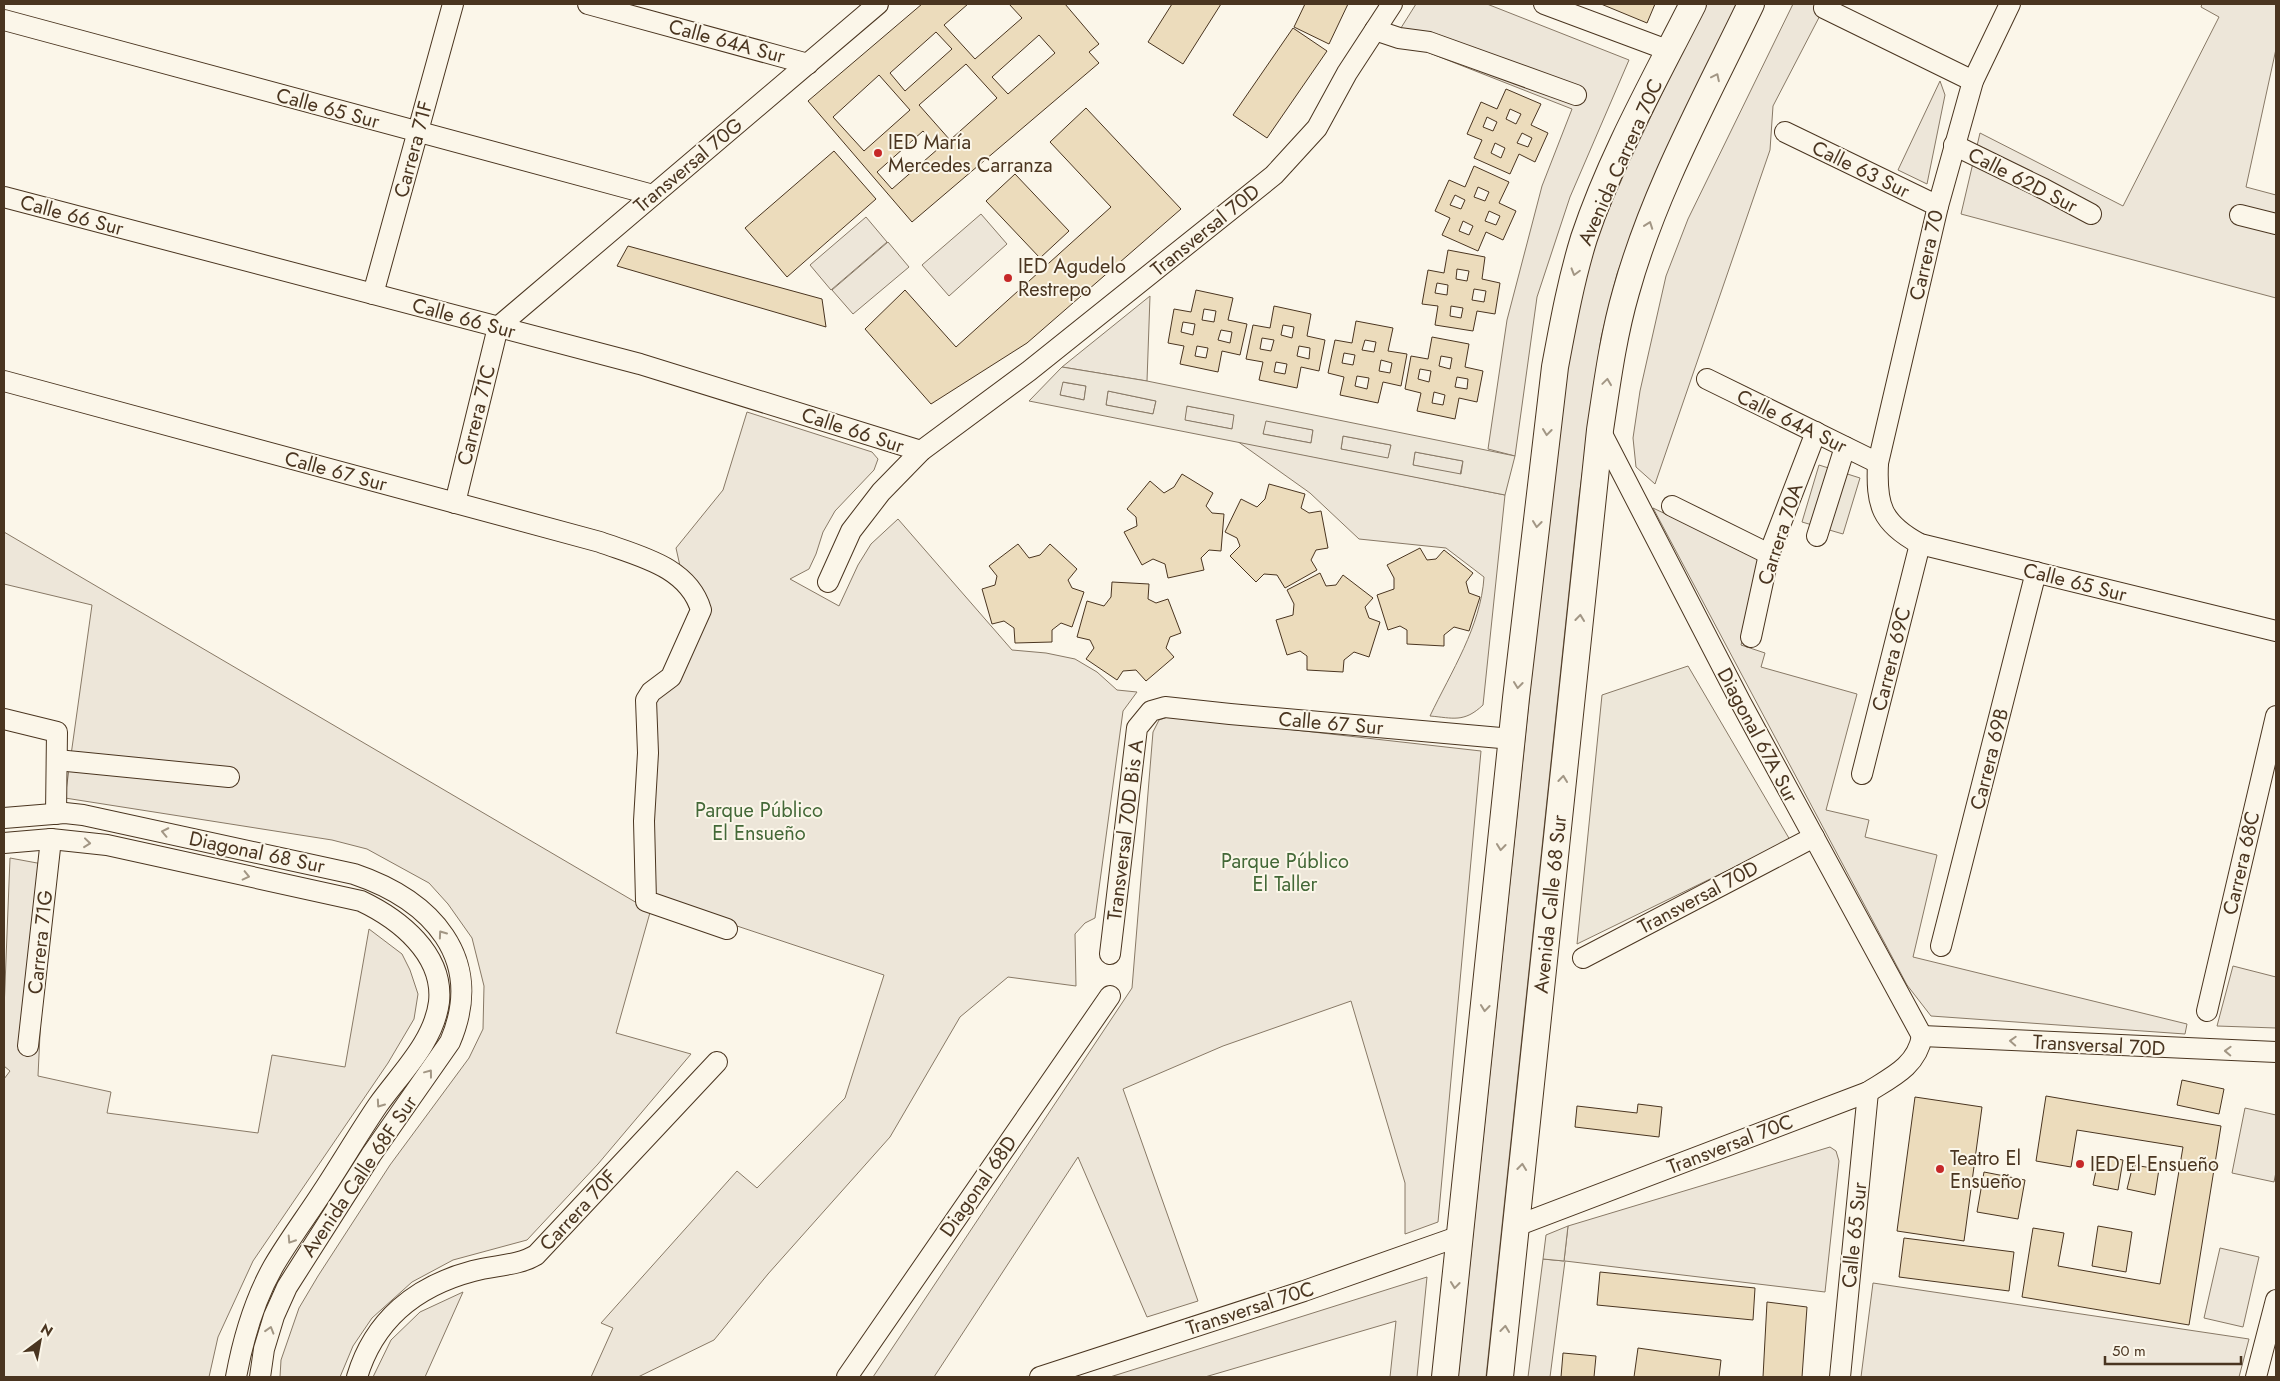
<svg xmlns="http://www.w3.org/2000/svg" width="2280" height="1381" font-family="Jost,sans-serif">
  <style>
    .green { fill: #ede6d9; stroke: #887966 }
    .parking { fill: #ede7d9; stroke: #887966; fill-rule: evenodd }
    .building { fill: #ecdcbc; stroke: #4a3520; fill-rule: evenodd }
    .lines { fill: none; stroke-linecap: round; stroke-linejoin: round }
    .minor-casing { stroke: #4a3520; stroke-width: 22 }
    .major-casing { stroke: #4a3520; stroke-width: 28 }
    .minor { stroke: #fbf6e9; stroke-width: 20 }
    .major { stroke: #fbf6e9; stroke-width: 26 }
    .oneway { stroke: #a29684 }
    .poi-dot { fill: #c62828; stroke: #fbf6e9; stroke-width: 2 }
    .labels { text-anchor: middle; stroke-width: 4; stroke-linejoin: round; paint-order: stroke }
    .street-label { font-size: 20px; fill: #4a3520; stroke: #fbf6e9 }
    .poi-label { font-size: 20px; fill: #4a3520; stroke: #fbf6e9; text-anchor: start }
    .park-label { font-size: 20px; fill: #436837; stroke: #fbf6e9 }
  </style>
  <rect width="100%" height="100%" fill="#fbf6e9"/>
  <g class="green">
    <path d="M1416 4H1487L1629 60 1570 197 1537 297 1515 456 1488 449 1507 320 1542 186 1572 109 1394 39Z"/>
    <path d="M1705 4H1737L1642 207 1617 274 1601 338 1579 497 1486 1377H1458L1551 491 1566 374 1582 288 1598 234 1631 158Z"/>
    <path d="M1793 4H1826L1773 106 1770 150 1655 484 1636 467 1633 438 1640 391 1666 276 1688 219Z"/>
    <path d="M2202 4H2276V49L2246 187 2276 195V298L1961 214 1980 133 2123 206 2219 17 2201 7Z"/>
    <path d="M1940 81 1945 95 1927 184 1898 170Z"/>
    <path d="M981 214 1007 244 949 296 922 265Z"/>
    <path d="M866 217 887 242 831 290 810 265Z"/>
    <path d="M888 242 909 267 853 314 832 290Z"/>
    <path d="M1150 296 1147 381 1062 367Z"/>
    <path d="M1062 382 1086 386 1084 400 1060 395Z"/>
    <path d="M1108 391 1156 401 1153 414 1106 405Z"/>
    <path d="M1187 406 1235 415 1232 429 1184 420Z"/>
    <path d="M747 412 872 452 878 459 874 470 835 511 823 532 816 554 809 569 790 579 839 606 858 565 871 544 898 519 1012 650 1046 653 1075 659 1097 672 1117 690 1137 692 1123 711 1095 918 1085 923 1075 934 1076 986 1008 977 960 1017 890 1137 768 1274 714 1340 638 1377H591L613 1328 601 1323 737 1171 757 1188 845 1098 884 975 653 898 654 700 696 638 676 548 723 490Z"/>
    <path d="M1265 420 1313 430 1311 443 1263 434Z"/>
    <path d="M1343 436 1391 445 1388 459 1341 449Z"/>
    <path d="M1237 441 1505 495 1483 705C1464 723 1453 718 1430 716 1451 672 1481 626 1484 577L1446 548 1359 539 1310 493Z"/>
    <path d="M1415 452 1463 461 1460 475 1413 465Z"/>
    <path d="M1653 508 1765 561 1741 645 1765 653 1761 667 1857 694 1826 810 1869 820 1865 837 1937 855 1913 957 2187 1024 2185 1034 1931 1016 1907 985Z"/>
    <path d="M4 532 637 903 651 909 616 1033 691 1054 598 1164 527 1240 453 1260 412 1282 372 1318 353 1346 340 1377H280L281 1360 299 1308 318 1276 390 1165 469 1058 483 1029 484 986 472 938 448 904 429 883 367 849 332 840 65 798 92 605 4 584Z"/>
    <path d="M1171 716 1481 751 1438 1222 1405 1234V1183L1351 1001 1223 1046 1123 1089 1198 1301 1147 1317 1078 1157 934 1377H873L1132 988 1153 732 1159 720Z"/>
    <path d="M10 858 48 865 38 1076 111 1092 107 1113 258 1133 272 1055 345 1067 369 929 402 954 410 970 418 994 414 1019 388 1063 253 1261 218 1337 209 1377H4V1079L10 1071 4 1066V1010Z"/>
    <path d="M2233 966 2276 977V1028L2217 1026Z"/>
    <path d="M2245 1108 2276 1115V1172L2274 1182 2232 1173Z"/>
    <path d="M1830 1147 1836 1151 1839 1161 1825 1292 1565 1261 1550 1377H1528L1543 1259 1564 1261 1568 1226Z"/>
    <path d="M2220 1248 2259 1257 2243 1327 2204 1318Z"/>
    <path d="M1427 1277 1417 1377H1390L1396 1321 1205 1377H1110Z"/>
    <path d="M1873 1283 2249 1339 2239 1377H1861Z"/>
    <path d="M463 1292 425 1377H373L391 1340 420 1312Z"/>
  </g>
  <g class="parking">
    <path d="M1062 367 1147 381 1515 456 1505 495 1029 401ZM1063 382 1086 386 1084 400 1060 395ZM1108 391 1156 401 1153 414 1106 405ZM1187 406 1234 415 1232 429 1185 420ZM1266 421 1313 430 1311 443 1263 434ZM1343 436 1391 445 1388 458 1341 449ZM1415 452 1463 461 1461 474 1413 465Z"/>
    <path d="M1819 465 1860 478 1843 534 1802 522Z"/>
    <path d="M1688 666 1790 840 1577 944 1602 695Z"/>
    <path d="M1568 1226 1564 1261 1543 1259 1546 1235Z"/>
  </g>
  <g class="building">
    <path d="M922 4H968L944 25 975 59 1022 18 1009 4H1065L1099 44 1089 52 1099 63 912 222 808 101ZM936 32 952 49 905 91 890 73ZM1039 35 1055 53 1008 94 992 77ZM966 64 997 98 950 140 919 105ZM879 75 910 110 864 151 833 117ZM923 131 939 148 892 189 877 172Z"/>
    <path d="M1172 4H1221L1183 64 1148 42Z"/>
    <path d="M1305 4H1348L1329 44 1294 27Z"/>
    <path d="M1601 4H1655L1647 23Z"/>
    <path d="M1293 28 1327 51 1267 138 1233 115Z"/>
    <path d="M1506 89 1541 104 1531 125 1548 133 1535 162 1519 154 1510 174 1474 158 1482 140 1467 134 1481 102 1497 109ZM1510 109 1521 114 1516 124 1506 119ZM1487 117 1497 122 1493 131 1483 127ZM1522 133 1532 138 1528 147 1517 143ZM1495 143 1505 148 1501 158 1491 153Z"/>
    <path d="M1086 108 1181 209 1027 343 931 404 865 329 905 290 956 347 1111 207 1050 142Z"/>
    <path d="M834 151 876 199 787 277 745 228Z"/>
    <path d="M1474 166 1509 182 1499 203 1516 211 1503 240 1486 232 1478 251 1442 235 1450 218 1435 211 1449 180 1465 187ZM1478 187 1489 192 1485 201 1474 197ZM1455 195 1465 200 1461 209 1450 205ZM1489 211 1500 216 1496 225 1485 221ZM1463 221 1473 226 1469 235 1459 231Z"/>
    <path d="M1015 174 1069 231 1040 258 986 201Z"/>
    <path d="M628 246 822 299 826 327 617 266Z"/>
    <path d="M1448 250 1485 257 1482 279 1500 283 1495 314 1477 311 1473 331 1435 325 1438 306 1422 304 1428 270 1444 273ZM1457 269 1469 271 1467 281 1456 279ZM1437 283 1448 285 1447 295 1435 293ZM1474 289 1486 291 1484 302 1472 300ZM1451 306 1463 308 1461 318 1450 316Z"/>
    <path d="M1196 290 1233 298 1228 320 1247 324 1240 355 1222 351 1218 372 1180 364 1184 346 1168 343 1174 309 1191 312ZM1204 309 1216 311 1214 322 1202 320ZM1183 322 1195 324 1193 335 1181 332ZM1221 330 1232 332 1230 343 1218 340ZM1197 346 1208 348 1206 358 1195 356Z"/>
    <path d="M1274 306 1311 314 1307 336 1325 340 1319 371 1301 367 1297 388 1259 380 1263 362 1246 359 1253 325 1270 328ZM1283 325 1294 327 1292 338 1281 335ZM1262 338 1274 340 1271 351 1260 349ZM1299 346 1310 348 1309 359 1297 356ZM1276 362 1287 364 1285 374 1274 372Z"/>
    <path d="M1356 321 1393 328 1388 351 1407 354 1401 386 1383 382 1378 403 1340 395 1344 377 1328 373 1335 340 1352 343ZM1365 340 1376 342 1374 352 1362 350ZM1344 353 1355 355 1353 365 1342 363ZM1381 360 1392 363 1390 373 1379 371ZM1357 376 1369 378 1367 389 1355 386Z"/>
    <path d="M1432 337 1469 344 1465 367 1483 371 1477 402 1459 398 1455 419 1417 411 1421 393 1405 389 1411 356 1428 359ZM1441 356 1452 358 1450 369 1439 366ZM1420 369 1431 371 1429 382 1418 379ZM1457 377 1468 379 1467 389 1455 387ZM1434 392 1445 395 1443 405 1432 403Z"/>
    <path d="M1182 474 1213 493 1206 506 1212 513 1224 514 1221 551 1209 550 1201 558 1204 570 1168 578 1165 564 1153 559 1142 565 1124 532 1137 526 1136 517 1127 509 1150 481 1164 493 1174 487Z"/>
    <path d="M1269 484 1305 494 1301 508 1309 513 1321 511 1328 548 1316 550 1311 560 1317 570 1285 588 1277 575 1264 574 1256 582 1230 556 1240 546 1237 538 1225 532 1241 499 1257 507 1265 499Z"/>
    <path d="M1018 544 1029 558 1040 555 1050 544 1077 569 1068 580 1072 588 1084 592 1072 627 1061 623 1052 630V642L1015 643 1014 628 1004 621 992 624 982 589 995 585 997 576 989 566Z"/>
    <path d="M1420 548 1427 560 1436 559 1444 550 1473 573 1466 582 1469 593 1480 597 1469 631 1454 627 1444 635V646L1407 644V630L1400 626 1388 630 1377 595 1394 589V578L1387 565Z"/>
    <path d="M1320 573 1326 586 1336 585 1343 575 1373 598 1365 607 1369 618 1380 622 1369 657 1354 652 1344 660 1343 672 1307 670V656L1300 651 1287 655 1276 620 1293 615 1294 604 1287 590Z"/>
    <path d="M1112 582 1149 584 1148 599 1156 603 1168 599 1181 633 1170 637 1166 648 1174 657 1146 681 1136 670 1123 671 1117 680 1086 659 1094 648 1090 640 1077 637 1087 601 1104 606 1111 597Z"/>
    <path d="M2182 1080 2224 1089 2219 1114 2177 1105Z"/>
    <path d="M2046 1096 2221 1126 2189 1325 2022 1297 2033 1228 2064 1233 2058 1266 2160 1284 2183 1147 2077 1130 2071 1167 2036 1161Z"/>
    <path d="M1915 1097 1982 1107 1964 1241 1897 1231Z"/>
    <path d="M1638 1104 1662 1107 1659 1137 1575 1127 1577 1106 1637 1113Z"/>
    <path d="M2099 1156 2123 1160 2118 1190 2093 1185Z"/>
    <path d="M2133 1165 2159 1169 2155 1195 2127 1189Z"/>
    <path d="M1984 1172 2025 1180 2018 1219 1977 1212Z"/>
    <path d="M2098 1226 2132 1232 2126 1272 2092 1266Z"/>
    <path d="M1904 1238 2014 1252 2009 1291 1899 1277Z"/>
    <path d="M1600 1272 1755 1288 1753 1320 1597 1305Z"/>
    <path d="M1767 1302 1807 1307 1802 1377H1763Z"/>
    <path d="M1638 1348 1721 1360 1719 1377H1634Z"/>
    <path d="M1563 1353 1596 1356 1594 1377H1561Z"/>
  </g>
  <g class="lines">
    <g class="minor-casing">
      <g id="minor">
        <path d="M588 4 808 64"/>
        <path d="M1544 4 1670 51"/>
        <path d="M2010 4 1973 81 1938 206 1878 463C1876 505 1881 523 1920 544L2276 631"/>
        <path d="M1824 8 1973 81"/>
        <path d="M4 20 653 195"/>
        <path d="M1375 30 1399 38 1429 42 1576 95"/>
        <path d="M1785 132 1938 206"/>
        <path d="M1954 145 2044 189 2091 214"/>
        <path d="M4 197 640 364 921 451"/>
        <path d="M2240 215 2276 224"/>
        <path d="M373 294 453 4"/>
        <path d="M1707 379 1878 463"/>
        <path d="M4 381 600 542C638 556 688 566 701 610L671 677 651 692 646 700 648 753 644 821 646 901 727 929"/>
        <path d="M1600 430 1740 701 1922 1036"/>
        <path d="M455 503 498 327 878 4"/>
        <path d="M1672 506 1769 554"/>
        <path d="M1817 536 1845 447"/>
        <path d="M828 582 851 531 881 492 921 451 1029 371 1274 175 1317 128 1347 73 1392 4"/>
        <path d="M1751 637 1769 554 1816 432"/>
        <path d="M4 719 57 732 56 814"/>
        <path d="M57 760 229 777"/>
        <path d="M1862 774 1920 544"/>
        <path d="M4 818 65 813 83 815 354 874C431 900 486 958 450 1042L371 1155 287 1287 274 1316 264 1349 260 1377"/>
        <path d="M4 843 51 839 107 845 361 901C399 919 444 954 439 1002 434 1042 400 1074 378 1105 359 1133 342 1162 323 1191 307 1216 288 1241 273 1267 254 1301 243 1339 236 1377"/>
        <path d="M1941 946 2036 572"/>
        <path d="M1110 954 1137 728 1151 711 1165 707 1230 714 1512 739"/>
        <path d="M1583 958 1814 837"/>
        <path d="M2207 1011 2276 716"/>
        <path d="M1922 1036 2276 1052"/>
        <path d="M28 1046 51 839"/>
        <path d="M1516 1226 1868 1092C1892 1077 1917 1066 1922 1036"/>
        <path d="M357 1377C374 1320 416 1286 473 1271 494 1265 518 1266 536 1255L717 1062"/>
        <path d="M847 1377 1110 996"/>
        <path d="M1040 1377 1304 1291 1460 1236"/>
        <path d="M1840 1377 1868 1092"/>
        <path d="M2256 1377 2276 1300"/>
      </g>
    </g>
    <g class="major-casing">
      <g id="major">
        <path d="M1445 1377 1516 698 1555 367C1563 324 1571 280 1584 238 1611 157 1655 79 1693 4"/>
        <path d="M1500 1377 1600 430C1607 384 1613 337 1626 292 1654 191 1706 98 1751 4"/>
      </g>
    </g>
    <use href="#minor" class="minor"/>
    <use href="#major" class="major"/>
  </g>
  <defs><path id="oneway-chevron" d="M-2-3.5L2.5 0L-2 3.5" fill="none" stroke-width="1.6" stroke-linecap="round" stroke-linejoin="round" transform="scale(1.25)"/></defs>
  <g class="oneway">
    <use href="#oneway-chevron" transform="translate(1716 77) rotate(-64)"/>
    <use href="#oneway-chevron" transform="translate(1649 225) rotate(-70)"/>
    <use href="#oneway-chevron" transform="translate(1575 272) rotate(106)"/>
    <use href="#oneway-chevron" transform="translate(1607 382) rotate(-82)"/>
    <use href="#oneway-chevron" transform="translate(1547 432) rotate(97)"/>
    <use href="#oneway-chevron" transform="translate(1537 524) rotate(97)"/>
    <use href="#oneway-chevron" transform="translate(1580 618) rotate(-84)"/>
    <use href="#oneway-chevron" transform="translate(1518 685) rotate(97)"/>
    <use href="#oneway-chevron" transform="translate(1563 779) rotate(-84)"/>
    <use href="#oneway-chevron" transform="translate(165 832) rotate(-168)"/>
    <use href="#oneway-chevron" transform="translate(87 843) rotate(6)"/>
    <use href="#oneway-chevron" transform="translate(1501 847) rotate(96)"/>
    <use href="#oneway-chevron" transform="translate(246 876) rotate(13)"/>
    <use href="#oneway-chevron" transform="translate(442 934) rotate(-125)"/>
    <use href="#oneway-chevron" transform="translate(1485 1008) rotate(96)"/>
    <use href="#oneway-chevron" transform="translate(2013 1041) rotate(-177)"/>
    <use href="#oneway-chevron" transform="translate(2228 1051) rotate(-178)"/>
    <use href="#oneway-chevron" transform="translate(429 1073) rotate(-53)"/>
    <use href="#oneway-chevron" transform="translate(380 1104) rotate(125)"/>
    <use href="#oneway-chevron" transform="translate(1522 1167) rotate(-84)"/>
    <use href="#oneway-chevron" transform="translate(291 1240) rotate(123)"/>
    <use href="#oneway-chevron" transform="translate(1455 1285) rotate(96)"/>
    <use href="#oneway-chevron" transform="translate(1505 1329) rotate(-84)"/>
    <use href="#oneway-chevron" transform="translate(270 1330) rotate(-73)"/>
  </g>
  <g class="poi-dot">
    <circle cx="878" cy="153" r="5"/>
    <circle cx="1008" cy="278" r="5"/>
    <circle cx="2080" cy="1164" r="5"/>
    <circle cx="1940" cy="1169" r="5"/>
  </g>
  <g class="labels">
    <g class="street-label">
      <text transform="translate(727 41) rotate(15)" y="7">Calle 64A Sur</text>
      <text transform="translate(328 108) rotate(15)" y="7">Calle 65 Sur</text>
      <text transform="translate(413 149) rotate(-75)" y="7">Carrera 71F</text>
      <text transform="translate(1620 162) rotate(-66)" y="7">Avenida Carrera 70C</text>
      <text transform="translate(688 165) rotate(-40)" y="7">Transversal 70G</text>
      <text transform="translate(1861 169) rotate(26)" y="7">Calle 63 Sur</text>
      <text transform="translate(2023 180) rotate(27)" y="7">Calle 62D Sur</text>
      <text transform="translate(72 215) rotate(15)" y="7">Calle 66 Sur</text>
      <text transform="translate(1205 230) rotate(-39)" y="7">Transversal 70D</text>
      <text transform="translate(1926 255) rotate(-77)" y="7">Carrera 70</text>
      <text transform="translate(464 318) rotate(15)" y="7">Calle 66 Sur</text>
      <text transform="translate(476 415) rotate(-76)" y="7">Carrera 71C</text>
      <text transform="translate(1792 421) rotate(26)" y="7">Calle 64A Sur</text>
      <text transform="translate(853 430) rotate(18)" y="7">Calle 66 Sur</text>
      <text transform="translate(336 471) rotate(15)" y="7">Calle 67 Sur</text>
      <text transform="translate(1780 534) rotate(-72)" y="7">Carrera 70A</text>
      <text transform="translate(2075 582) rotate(14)" y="7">Calle 65 Sur</text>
      <text transform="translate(1891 659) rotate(-76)" y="7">Carrera 69C</text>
      <text transform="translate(1331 723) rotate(5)" y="7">Calle 67 Sur</text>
      <text transform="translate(1758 735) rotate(62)" y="7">Diagonal 67A Sur</text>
      <text transform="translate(1989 759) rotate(-76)" y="7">Carrera 69B</text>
      <text transform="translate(1125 830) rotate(-83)" y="7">Transversal 70D Bis A</text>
      <text transform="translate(257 852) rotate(12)" y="7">Diagonal 68 Sur</text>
      <text transform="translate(2241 863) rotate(-77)" y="7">Carrera 68C</text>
      <text transform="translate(1698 897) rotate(-28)" y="7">Transversal 70D</text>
      <text transform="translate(1550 904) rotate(-84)" y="7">Avenida Calle 68 Sur</text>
      <text transform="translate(40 942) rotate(-84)" y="7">Carrera 71G</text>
      <text transform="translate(2099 1045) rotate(3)" y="7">Transversal 70D</text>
      <text transform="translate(1730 1144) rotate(-21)" y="7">Transversal 70C</text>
      <text transform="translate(359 1176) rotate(-56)" y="7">Avenida Calle 68F Sur</text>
      <text transform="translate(978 1186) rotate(-55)" y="7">Diagonal 68D</text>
      <text transform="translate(578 1210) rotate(-47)" y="7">Carrera 70F</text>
      <text transform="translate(1854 1235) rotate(-84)" y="7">Calle 65 Sur</text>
      <text transform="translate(1250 1308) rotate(-18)" y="7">Transversal 70C</text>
    </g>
    <g class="poi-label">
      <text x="888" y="149">IED María<tspan x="888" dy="23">Mercedes Carranza</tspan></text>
      <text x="1018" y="273">IED Agudelo<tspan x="1018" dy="23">Restrepo</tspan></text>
      <text x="1950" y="1165">Teatro El<tspan x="1950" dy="23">Ensueño</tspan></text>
      <text x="2090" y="1171">IED El Ensueño</text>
    </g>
    <g class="park-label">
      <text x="759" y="817">Parque Público<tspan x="759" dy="23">El Ensueño</tspan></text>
      <text x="1285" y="868">Parque Público<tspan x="1285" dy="23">El Taller</tspan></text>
    </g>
  </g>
  <rect width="2280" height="1381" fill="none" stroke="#4a3520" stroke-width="10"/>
  <g transform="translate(40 1341) rotate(32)" stroke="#fbf6e9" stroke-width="4" paint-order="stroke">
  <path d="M0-4L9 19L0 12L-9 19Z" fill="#4a3520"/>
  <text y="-8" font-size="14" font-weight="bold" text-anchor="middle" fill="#4a3520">N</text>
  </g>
  <path d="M2105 1356v8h136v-8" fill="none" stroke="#4a3520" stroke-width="2.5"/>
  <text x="2112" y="1356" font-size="15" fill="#4a3520" stroke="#fbf6e9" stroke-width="4" paint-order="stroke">50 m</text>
</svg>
